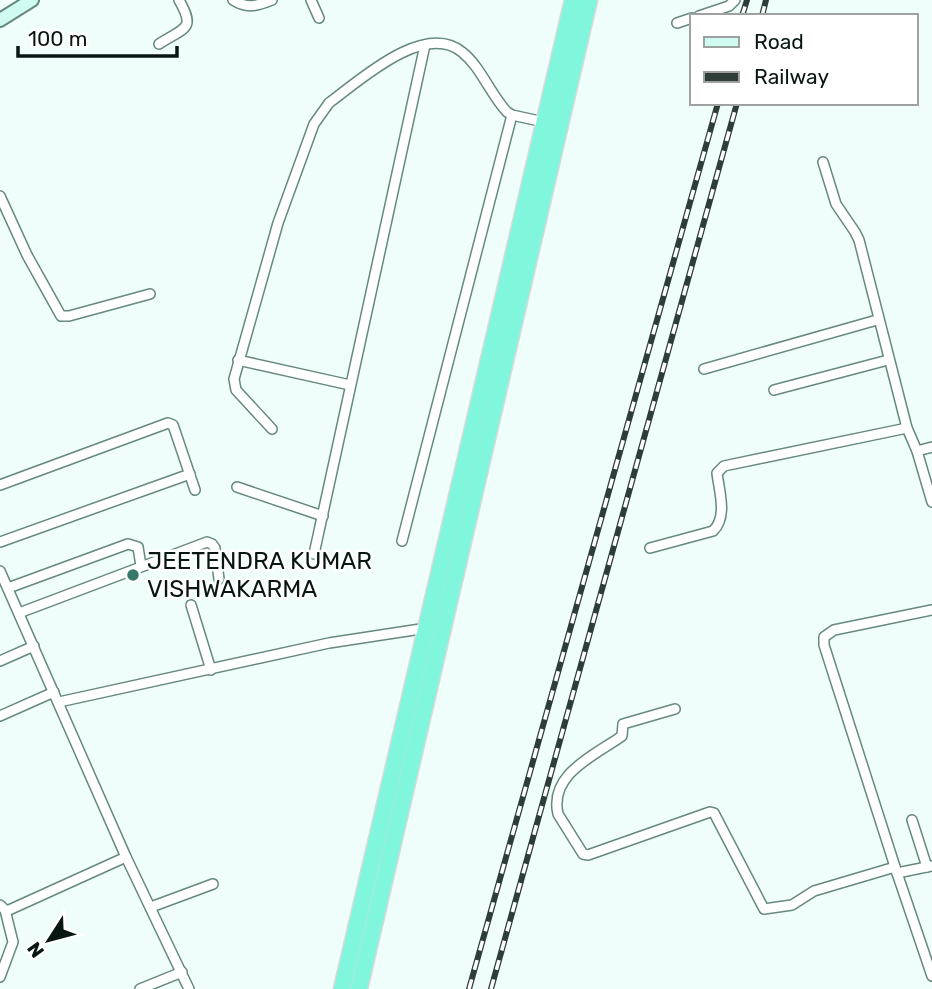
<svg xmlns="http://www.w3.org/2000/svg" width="932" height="989" font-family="Rubik,sans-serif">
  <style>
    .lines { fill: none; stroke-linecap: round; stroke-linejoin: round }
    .minor-casing { stroke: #66897f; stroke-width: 12 }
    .secondary-casing { stroke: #66897f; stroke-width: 16 }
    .trunk-casing { stroke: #d8dad9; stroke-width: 19 }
    .minor { stroke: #fff; stroke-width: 9 }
    .secondary { stroke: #cffbf2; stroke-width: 12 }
    .trunk { stroke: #80f6dc; stroke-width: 16 }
    .rail-casing { stroke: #2f3d39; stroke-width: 6 }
    .rail { stroke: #fff; stroke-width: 3.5; stroke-dasharray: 10; stroke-linecap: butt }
    .poi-dot { fill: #367869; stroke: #fff; stroke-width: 2.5 }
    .labels { text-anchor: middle; stroke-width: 5; stroke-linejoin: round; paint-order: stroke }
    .poi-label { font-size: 24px; fill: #091713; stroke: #fff; text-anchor: start }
  </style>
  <rect width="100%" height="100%" fill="#effefa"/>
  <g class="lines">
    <g class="minor-casing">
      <g id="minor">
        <path d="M233 0C247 9 257 6 272 0"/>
        <path d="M311 0 319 18"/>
        <path d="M699 16 729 6 735 0"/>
        <path d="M677 23 692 18"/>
        <path d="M159 44C185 27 196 30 179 0"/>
        <path d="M823 162 836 204 855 232 859 240 907 428 917 451 932 502"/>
        <path d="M0 196 27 255 61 316H69L150 294"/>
        <path d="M238 360 350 385"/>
        <path d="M704 369 877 320"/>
        <path d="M774 390 888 360"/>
        <path d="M272 429 236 390 234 379 278 223 314 124 329 103C359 81 424 21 462 52 481 67 490 94 507 112L512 115 544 122"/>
        <path d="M917 451 932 447"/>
        <path d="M0 485 168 423 173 425 195 490"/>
        <path d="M237 487 323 516"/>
        <path d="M402 541 512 115"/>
        <path d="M0 542 190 474"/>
        <path d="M650 548 713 531C728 517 719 491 717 473L724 466 907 428"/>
        <path d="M314 554 425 45"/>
        <path d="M0 571 126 857 189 989"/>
        <path d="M8 588 128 544 138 547 141 566"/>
        <path d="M191 605 211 670"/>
        <path d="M932 610 834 630 824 637V645L897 873 932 866"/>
        <path d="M19 613 207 542 212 544 215 548 219 579"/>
        <path d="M0 661 34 646"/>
        <path d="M59 702 329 643 427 628"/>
        <path d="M675 709 623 724 622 736 619 738C593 756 549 775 558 814L583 854 588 855 710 812 714 813 764 909 792 905 814 891 895 867"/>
        <path d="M0 716 54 692"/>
        <path d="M912 820 927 867"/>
        <path d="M897 873 932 976"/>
        <path d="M0 905 5 910H9L126 857"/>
        <path d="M151 907 213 884"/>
        <path d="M0 977 13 942 5 910"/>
        <path d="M140 989 182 972"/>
      </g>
    </g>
    <g class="secondary-casing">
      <path id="secondary" d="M0 20 32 0"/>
    </g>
    <g class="trunk-casing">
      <g id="trunk">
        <path d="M342 989 573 0"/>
        <path d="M359 989 589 0"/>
      </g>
    </g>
    <use href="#minor" class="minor"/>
    <use href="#secondary" class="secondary"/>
    <use href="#trunk" class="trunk"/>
    <g class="rail-casing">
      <g id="rail">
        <path d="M742 16 747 0"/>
        <path d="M762 16 766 0"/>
        <path d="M469 989 718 103"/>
        <path d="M491 989 737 103"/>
      </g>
    </g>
    <use href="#rail" class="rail"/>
  </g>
  <circle class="poi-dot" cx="133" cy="575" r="7"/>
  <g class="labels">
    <g class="poi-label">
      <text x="147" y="569">JEETENDRA KUMAR<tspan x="147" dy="28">VISHWAKARMA</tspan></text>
    </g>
  </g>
  <rect x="690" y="14" width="228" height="91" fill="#ffffff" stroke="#9da2a1" stroke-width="2"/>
  <rect x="704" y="37" width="35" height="10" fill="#cffbf2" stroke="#9da2a1" stroke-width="2"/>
  <text x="754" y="49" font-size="21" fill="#091713">Road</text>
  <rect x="704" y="72" width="35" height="10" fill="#2f3d39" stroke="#9da2a1" stroke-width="2"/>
  <text x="754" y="84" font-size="21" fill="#091713">Railway</text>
  <g transform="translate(49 940) rotate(234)" stroke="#ffffff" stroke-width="5" paint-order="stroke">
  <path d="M0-5L12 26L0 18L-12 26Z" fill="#091713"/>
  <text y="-10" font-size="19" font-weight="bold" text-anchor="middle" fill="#091713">N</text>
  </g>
  <path d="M18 46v10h159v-10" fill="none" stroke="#091713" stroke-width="3.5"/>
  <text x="28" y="46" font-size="21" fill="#091713" stroke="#ffffff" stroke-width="5" paint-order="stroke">100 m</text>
</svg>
